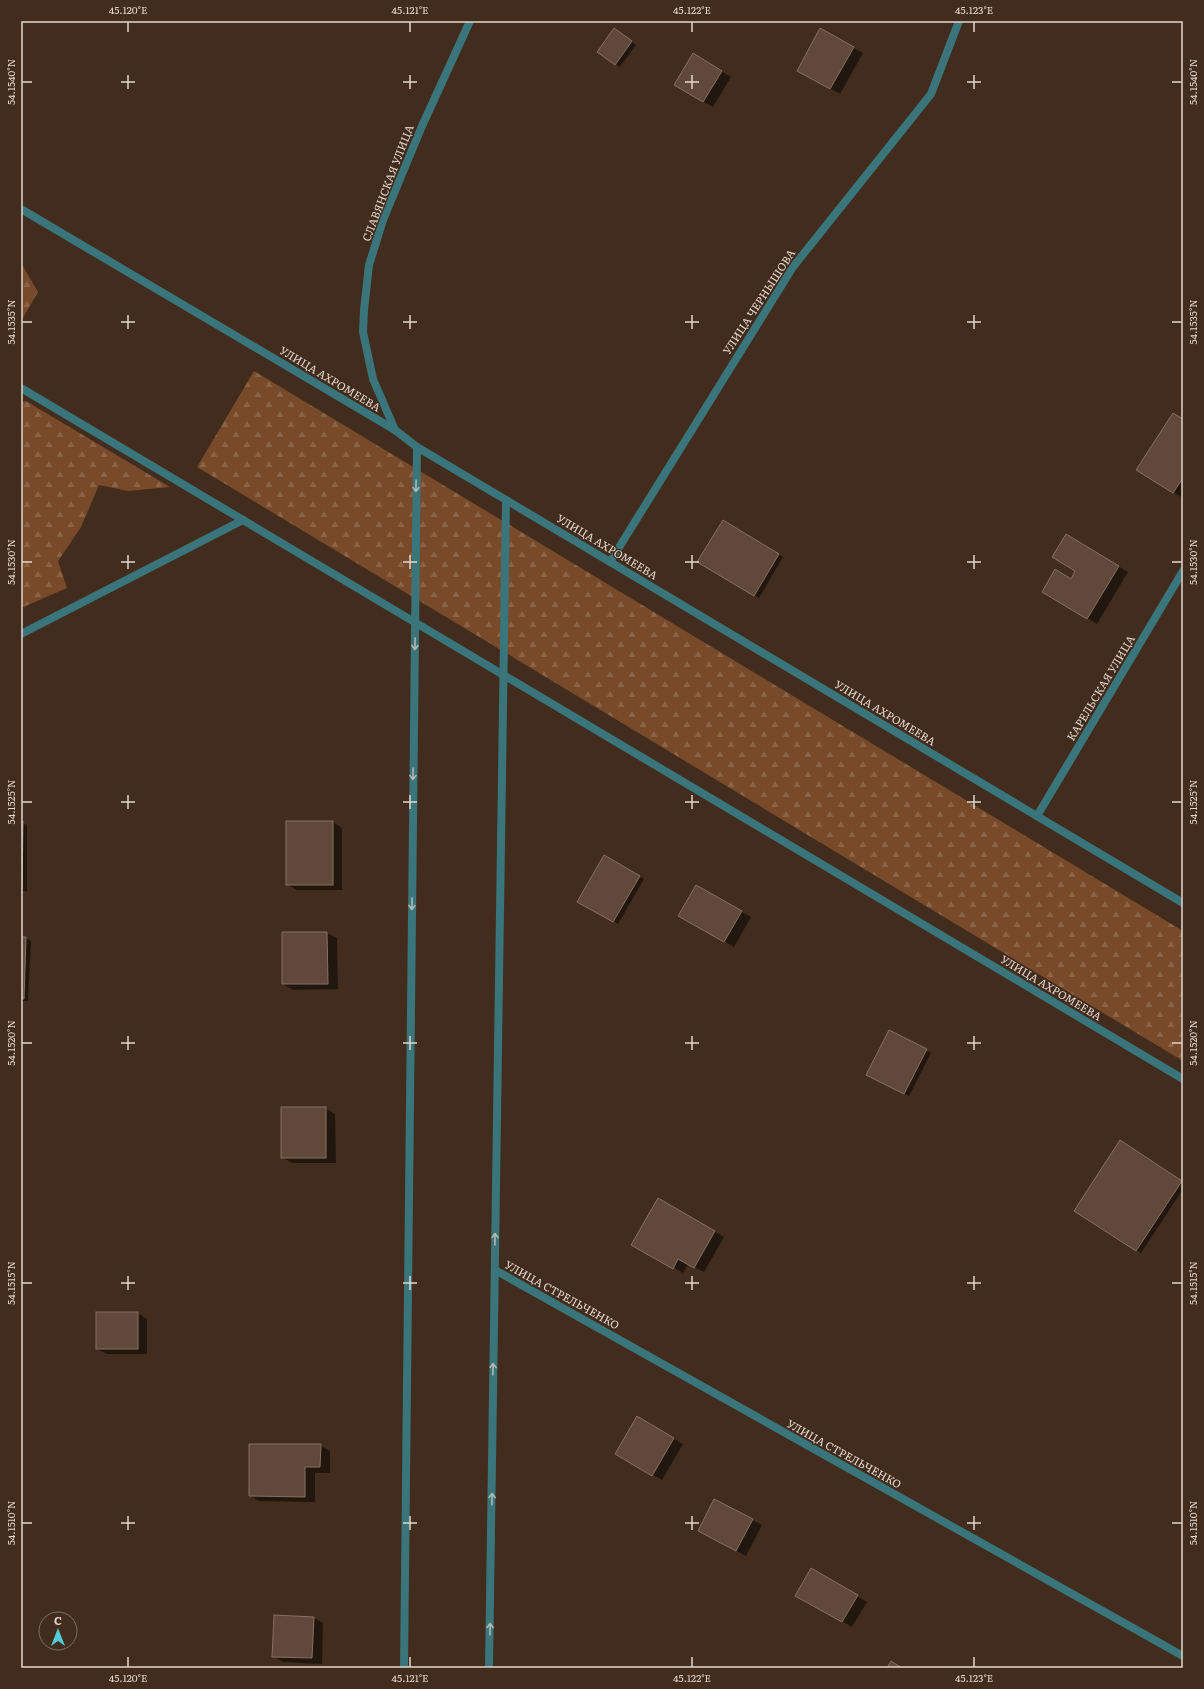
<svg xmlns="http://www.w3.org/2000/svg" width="1204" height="1689" font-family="Literata,serif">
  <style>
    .forest { fill: url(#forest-firs) }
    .shadow { fill: #0007 }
    .building { fill: #60493a; stroke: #887060 }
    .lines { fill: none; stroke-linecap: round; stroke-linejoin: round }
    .minor { stroke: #39757a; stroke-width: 8 }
    .oneway { stroke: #b1b9b4 }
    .ticks { fill: none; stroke: #e4d6cd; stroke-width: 1.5 }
    .labels { text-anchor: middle; stroke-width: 3; stroke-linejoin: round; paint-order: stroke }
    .street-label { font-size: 11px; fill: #e4d6cd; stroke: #412c1d }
    .neatline { fill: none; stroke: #e4d6cd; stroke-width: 1.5 }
    .ticks-label { font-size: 10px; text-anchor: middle; fill: #e4d6cd }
  </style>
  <defs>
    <pattern id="forest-firs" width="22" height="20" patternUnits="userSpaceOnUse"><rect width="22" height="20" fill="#784a29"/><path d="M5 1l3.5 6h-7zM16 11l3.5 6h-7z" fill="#8b6347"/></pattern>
  </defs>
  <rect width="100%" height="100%" fill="#412c1d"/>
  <g class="forest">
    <path d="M21 263 38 292 21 321Z"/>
    <path d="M254 371 1183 931V1061L197 467Z"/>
    <path d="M26 401 170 487 128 491 99 485 81 527 58 561 67 588 21 608V402Z"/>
  </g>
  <g class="shadow">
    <path d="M820 29 863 53 840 94 808 76Z"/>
    <path d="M619 32 636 45 620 67 615 64Z"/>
    <path d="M693 54 731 77 713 107 675 85Z"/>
    <path d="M1183 420V498L1138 470Z"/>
    <path d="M723 521 783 557 759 598 698 562Z"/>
    <path d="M1066 535 1128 572 1097 624 1087 618 1071 580 1077 571Z"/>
    <path d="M21 822 27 825V891H21Z"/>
    <path d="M333 822 342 828V890H297L287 884Z"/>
    <path d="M605 857 644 879 618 924 579 901Z"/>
    <path d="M696 886 751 917 734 947 680 916Z"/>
    <path d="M283 933H327L337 938 338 989 293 990 283 984Z"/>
    <path d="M21 938H26L31 941 28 1001H21Z"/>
    <path d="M889 1031 931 1053 909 1096 872 1077Z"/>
    <path d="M325 1108 335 1114 336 1163H292L282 1157Z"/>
    <path d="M1125 1144 1183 1182V1189L1141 1253 1136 1250Z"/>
    <path d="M659 1199 724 1237 704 1272 688 1264 683 1273 633 1244Z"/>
    <path d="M138 1313 147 1319V1354H107L97 1349Z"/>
    <path d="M637 1417 683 1444 662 1480 616 1454Z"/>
    <path d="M320 1445 330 1451V1473H315V1502L259 1501 250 1496Z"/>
    <path d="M752 1520 762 1525 746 1556 709 1536Z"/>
    <path d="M811 1570 867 1602 852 1627 797 1595Z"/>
    <path d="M314 1618 323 1623 322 1664 283 1662 273 1656Z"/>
  </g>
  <g class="building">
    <path d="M614 28 632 41 615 65 597 52Z"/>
    <path d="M820 28 854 47 830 89 797 71Z"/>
    <path d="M693 53 722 71 703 102 674 85Z"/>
    <path d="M1173 413 1183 419V478L1173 493 1136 470Z"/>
    <path d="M723 520 779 554 754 596 697 562Z"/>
    <path d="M1066 534 1119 566 1087 619 1042 592 1055 569 1071 579 1075 571 1052 557Z"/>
    <path d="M21 821H23L22 889H21Z"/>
    <rect x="286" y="821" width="47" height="64"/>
    <path d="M604 855 640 876 613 922 577 902Z"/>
    <path d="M696 885 742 911 724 942 678 916Z"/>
    <path d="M282 932H327L328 984H282Z"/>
    <path d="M21 937H26L24 999H21Z"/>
    <path d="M889 1030 927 1049 904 1094 866 1075Z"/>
    <rect x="281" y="1107" width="45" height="51"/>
    <path d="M1120 1140 1182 1181 1136 1251 1074 1211Z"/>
    <path d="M658 1198 715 1231 694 1268 678 1259 673 1269 631 1245Z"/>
    <rect x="96" y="1312" width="42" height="37"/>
    <path d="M637 1416 674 1438 652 1476 615 1454Z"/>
    <path d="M249 1444H321L320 1467H305V1497L249 1496Z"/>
    <path d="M714 1499 753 1519 736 1551 698 1531Z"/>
    <path d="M811 1568 858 1595 842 1622 795 1596Z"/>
    <path d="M274 1615 314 1617 312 1658 272 1657Z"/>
    <path d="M891 1661 902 1668H887Z"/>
  </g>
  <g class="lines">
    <g class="minor">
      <path d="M21 209 395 430 417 447 1183 903"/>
      <path d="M21 388 1183 1079"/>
      <path d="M395 430 373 379 363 332 364 310 369 265 383 220 422 126 470 21"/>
      <path d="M610 562 793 267 931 94 959 21"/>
      <path d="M21 634 243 520"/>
      <path d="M1037 816 1183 571"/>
      <path d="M495 1270 1183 1656"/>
      <path d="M404 1668 417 447"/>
      <path d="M489 1668 506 500"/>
    </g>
  </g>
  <defs><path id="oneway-shaft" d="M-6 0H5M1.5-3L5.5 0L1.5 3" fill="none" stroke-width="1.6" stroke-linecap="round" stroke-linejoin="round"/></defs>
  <g class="oneway">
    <use href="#oneway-shaft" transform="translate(416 486) rotate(91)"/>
    <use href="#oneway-shaft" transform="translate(415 644) rotate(91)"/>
    <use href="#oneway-shaft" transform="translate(413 774) rotate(91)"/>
    <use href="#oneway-shaft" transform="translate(412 904) rotate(91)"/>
    <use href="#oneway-shaft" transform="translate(495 1239) rotate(-89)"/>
    <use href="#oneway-shaft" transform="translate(493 1369) rotate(-89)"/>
    <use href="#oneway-shaft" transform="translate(492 1499) rotate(-89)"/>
    <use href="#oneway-shaft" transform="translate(490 1629) rotate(-89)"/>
  </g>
  <path class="ticks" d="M128 22V32M410 22V32M692 22V32M974 22V32M128 75V89M410 75V89M692 75V89M974 75V89M22 82H32M121 82H135M403 82H417M685 82H699M967 82H981M1172 82H1182M128 315V329M410 315V329M692 315V329M974 315V329M22 322H32M121 322H135M403 322H417M685 322H699M967 322H981M1172 322H1182M128 555V569M410 555V569M692 555V569M974 555V569M22 562H32M121 562H135M403 562H417M685 562H699M967 562H981M1172 562H1182M128 795V809M410 795V809M692 795V809M974 795V809M22 802H32M121 802H135M403 802H417M685 802H699M967 802H981M1172 802H1182M128 1036V1050M410 1036V1050M692 1036V1050M974 1036V1050M22 1043H32M121 1043H135M403 1043H417M685 1043H699M967 1043H981M1172 1043H1182M128 1276V1290M410 1276V1290M692 1276V1290M974 1276V1290M22 1283H32M121 1283H135M403 1283H417M685 1283H699M967 1283H981M1172 1283H1182M128 1516V1530M410 1516V1530M692 1516V1530M974 1516V1530M22 1523H32M121 1523H135M403 1523H417M685 1523H699M967 1523H981M1172 1523H1182M128 1657V1667M410 1657V1667M692 1657V1667M974 1657V1667"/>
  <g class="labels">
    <g class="street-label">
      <text transform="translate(388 183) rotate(-69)" y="4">СЛАВЯНСКАЯ УЛИЦА</text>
      <text transform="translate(759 302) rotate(-57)" y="4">УЛИЦА ЧЕРНЫШОВА</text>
      <text transform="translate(330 379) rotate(31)" y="4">УЛИЦА АХРОМЕЕВА</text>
      <text transform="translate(607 547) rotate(31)" y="4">УЛИЦА АХРОМЕЕВА</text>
      <text transform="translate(1101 688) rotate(-59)" y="4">КАРЕЛЬСКАЯ УЛИЦА</text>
      <text transform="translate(885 713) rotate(31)" y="4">УЛИЦА АХРОМЕЕВА</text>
      <text transform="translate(1051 988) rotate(31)" y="4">УЛИЦА АХРОМЕЕВА</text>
      <text transform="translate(562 1295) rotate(29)" y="4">УЛИЦА СТРЕЛЬЧЕНКО</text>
      <text transform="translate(844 1454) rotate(29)" y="4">УЛИЦА СТРЕЛЬЧЕНКО</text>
    </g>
  </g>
  <rect width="1204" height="1689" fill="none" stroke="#412c1d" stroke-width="44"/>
  <g transform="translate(58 1631)"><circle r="19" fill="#412c1d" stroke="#827063"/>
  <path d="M0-3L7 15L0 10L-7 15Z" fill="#52ccd6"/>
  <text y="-6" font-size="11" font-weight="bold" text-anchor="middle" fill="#e4d6cd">С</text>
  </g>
  <rect x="22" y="22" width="1160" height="1645" class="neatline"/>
  <g class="ticks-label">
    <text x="128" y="14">45.120°E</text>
    <text x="410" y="14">45.121°E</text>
    <text x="692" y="14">45.122°E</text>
    <text x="974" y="14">45.123°E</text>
    <text transform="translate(11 82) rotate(-90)" y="4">54.1540°N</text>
    <text transform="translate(1193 82) rotate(-90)" y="4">54.1540°N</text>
    <text transform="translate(11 322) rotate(-90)" y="4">54.1535°N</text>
    <text transform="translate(1193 322) rotate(-90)" y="4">54.1535°N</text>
    <text transform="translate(11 562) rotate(-90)" y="4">54.1530°N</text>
    <text transform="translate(1193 562) rotate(-90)" y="4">54.1530°N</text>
    <text transform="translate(11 802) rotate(-90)" y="4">54.1525°N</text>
    <text transform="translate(1193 802) rotate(-90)" y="4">54.1525°N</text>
    <text transform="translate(11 1043) rotate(-90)" y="4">54.1520°N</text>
    <text transform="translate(1193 1043) rotate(-90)" y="4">54.1520°N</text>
    <text transform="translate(11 1283) rotate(-90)" y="4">54.1515°N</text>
    <text transform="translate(1193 1283) rotate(-90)" y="4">54.1515°N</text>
    <text transform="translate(11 1523) rotate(-90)" y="4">54.1510°N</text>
    <text transform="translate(1193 1523) rotate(-90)" y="4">54.1510°N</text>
    <text x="128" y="1682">45.120°E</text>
    <text x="410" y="1682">45.121°E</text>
    <text x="692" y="1682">45.122°E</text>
    <text x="974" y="1682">45.123°E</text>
  </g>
</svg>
